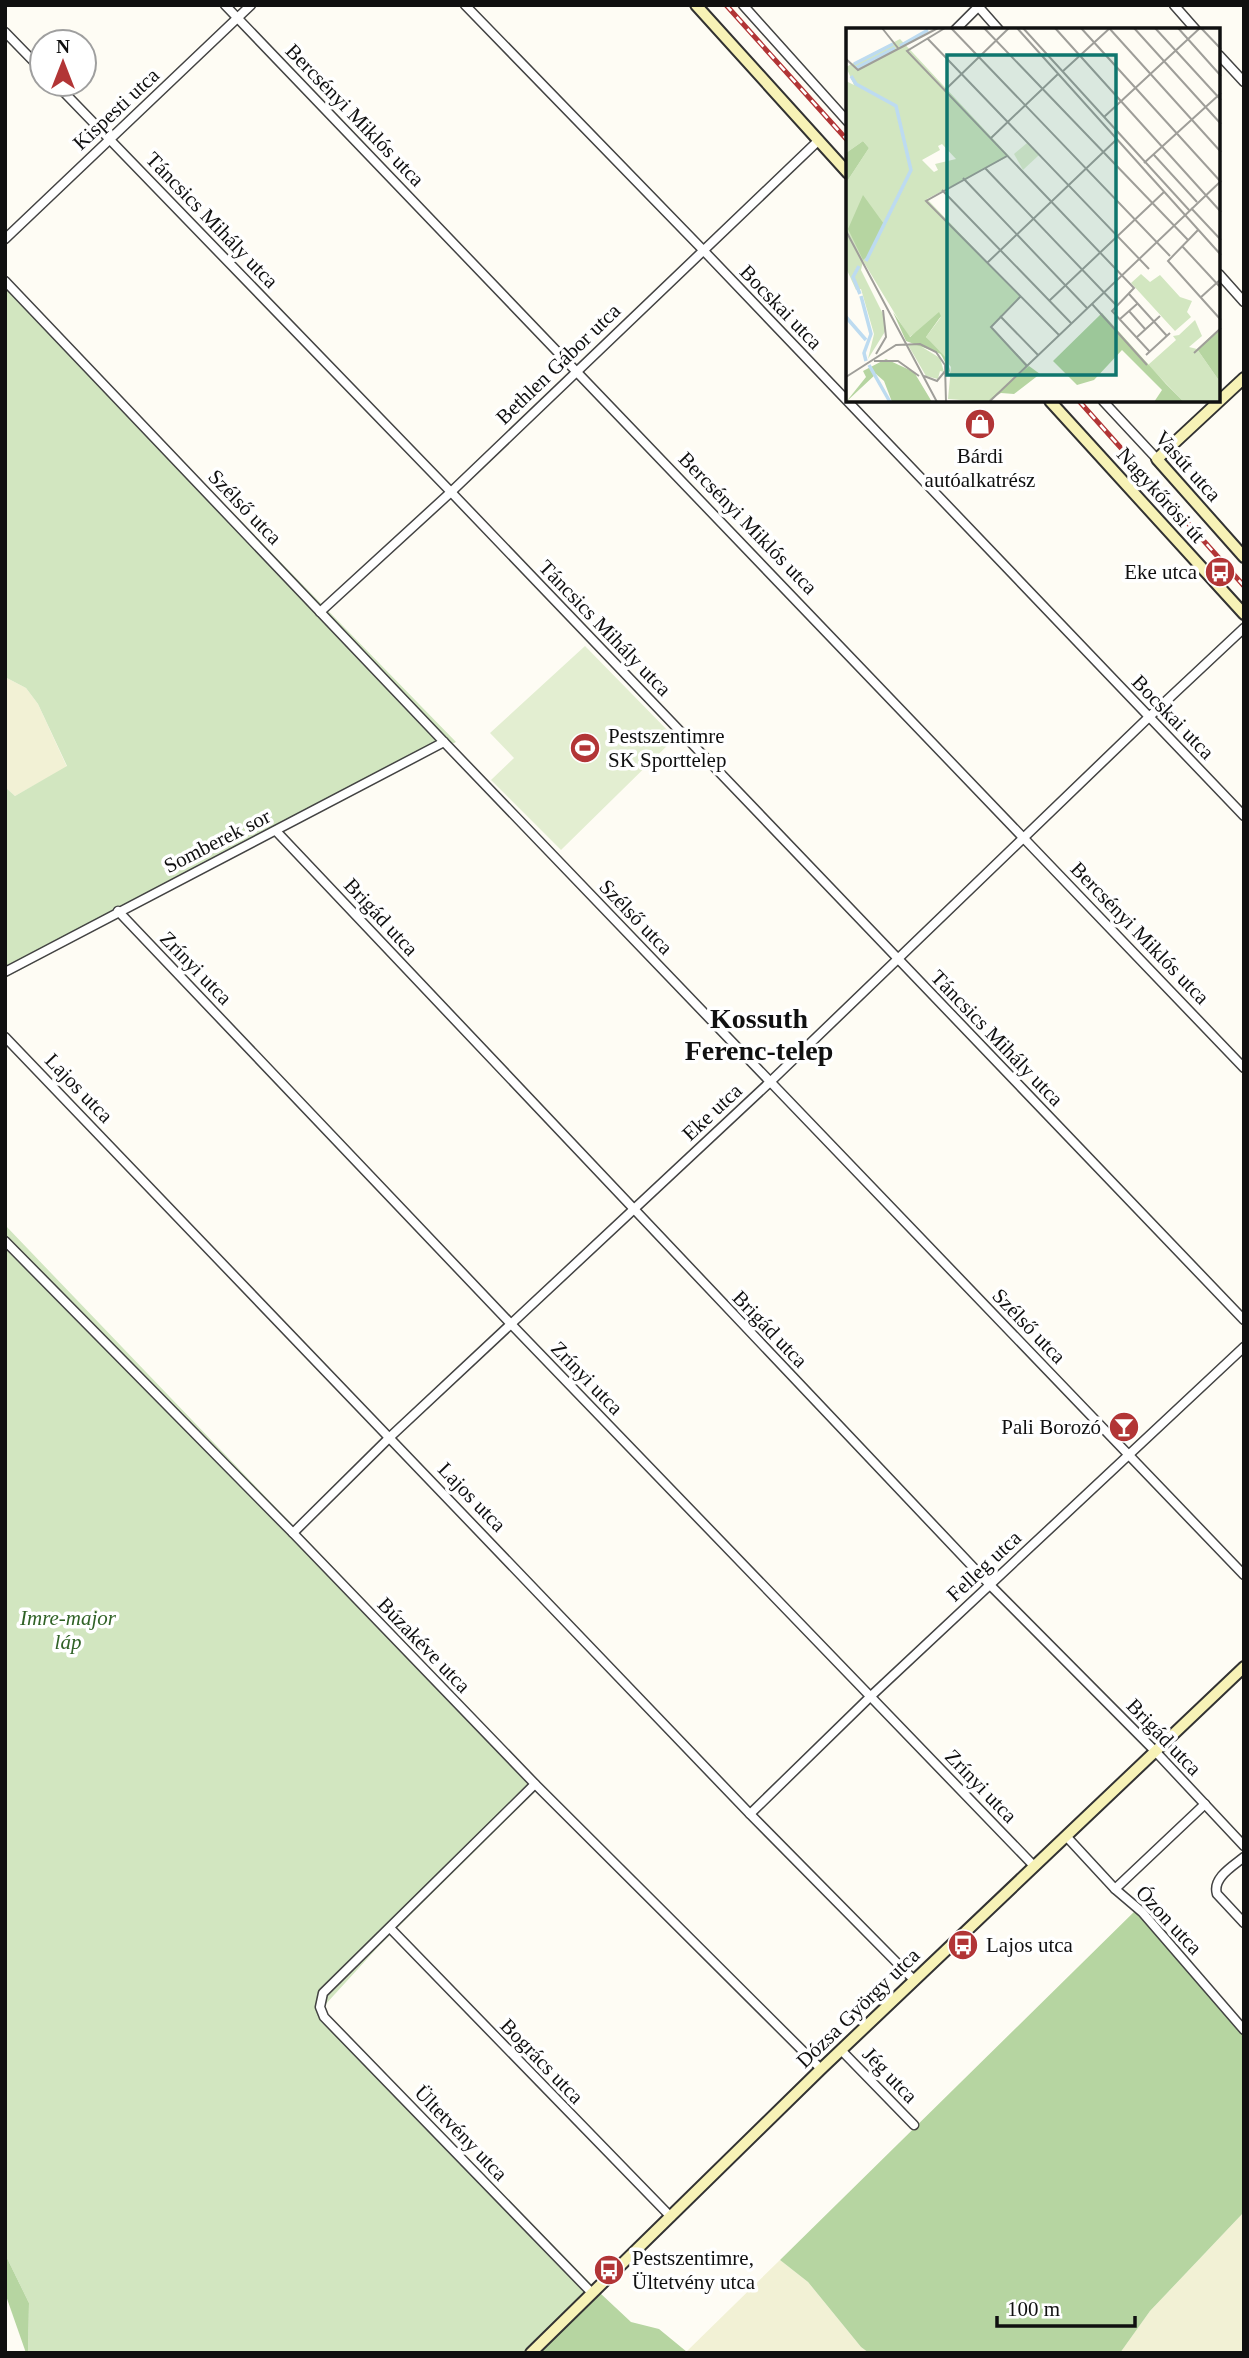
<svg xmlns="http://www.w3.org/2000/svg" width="1249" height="2358" font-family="'Times New Roman',serif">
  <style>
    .farmland { fill: #f2f1d5 }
    .green { fill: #d2e6c0 }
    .forest { fill: #b6d5a1 }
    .pitch { fill: #e3eed1 }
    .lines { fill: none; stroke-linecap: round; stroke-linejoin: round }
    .street-casing { stroke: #434343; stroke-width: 11 }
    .secondary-casing { stroke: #323232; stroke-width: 14 }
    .street { stroke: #fff; stroke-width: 8 }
    .secondary { stroke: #f7f2b6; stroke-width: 10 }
    .rail-casing { stroke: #b23536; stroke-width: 5 }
    .rail { stroke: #fff; stroke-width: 2.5; stroke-dasharray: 8; stroke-linecap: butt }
    .labels { text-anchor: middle; stroke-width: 7; stroke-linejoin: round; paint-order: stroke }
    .street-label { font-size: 21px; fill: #101010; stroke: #fff }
    .poi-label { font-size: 21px; fill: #101010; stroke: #fff; text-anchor: start }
    .park-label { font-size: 21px; font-style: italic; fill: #306226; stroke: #fff }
    .district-label { font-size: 28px; font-weight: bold; fill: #101010; stroke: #fff }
    .inset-river { fill: none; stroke: #bddbf0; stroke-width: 3.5 }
    .inset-road { fill: none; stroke: #9f9e99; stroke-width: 2 }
    .view { fill: #0f766e; fill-opacity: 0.15; stroke: #0f766e; stroke-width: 3.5 }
    .inset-edge { fill: none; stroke: #101010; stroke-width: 3.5 }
  </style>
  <rect width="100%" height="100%" fill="#fefcf4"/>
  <g class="farmland">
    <path d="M5 677 26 688 38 704 67 767 15 796 5 787Z"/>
    <path d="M1244 2212V2353H1120L1150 2311Z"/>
    <path d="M780 2260 808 2282 861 2347 869 2353H685Z"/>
  </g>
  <g class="green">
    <path d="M5 279 456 742 356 791 5 978V787L15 796 67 766 38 704 26 688 5 677Z"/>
    <path d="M5 1225 542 1785 378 1947 324 2006 327 2014 600 2293 531 2353H28L29 2303 5 2254Z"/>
  </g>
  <g class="forest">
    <path d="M1139 1907 1244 2023V2212L1150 2311 1120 2353H869L861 2347 808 2282 780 2260Z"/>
    <path d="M5 2254 29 2303 28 2353H26L5 2293Z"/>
    <path d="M600 2293 631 2322 659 2329 687 2352 531 2353Z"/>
  </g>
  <path class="pitch" d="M585 646 675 738 561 850 491 780 514 758 490 733Z"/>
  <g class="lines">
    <g class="street-casing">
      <g id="street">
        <path d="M225 5 1244 1068"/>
        <path d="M465 5 704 251 1244 816"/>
        <path d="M743 5 848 122"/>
        <path d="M977 5 999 30"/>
        <path d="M1174 5 1196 30"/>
        <path d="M955 30 980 5"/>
        <path d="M5 32 42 70"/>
        <path d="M1219 55 1244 82"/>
        <path d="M56 84 451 492 1244 1320"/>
        <path d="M5 239 251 5"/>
        <path d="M1219 274 1244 302"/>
        <path d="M5 281 444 742 1244 1575"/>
        <path d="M1103 401 1157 459"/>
        <path d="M320 612 451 492 819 140"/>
        <path d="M276 831 990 1585 1155 1751 1244 1846"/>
        <path d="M118 911 511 1324 1034 1866"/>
        <path d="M5 972 444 742"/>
        <path d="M5 1037 750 1814 914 1980"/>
        <path d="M5 1241 293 1533 535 1784 821 2069"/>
        <path d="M293 1533 390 1437 770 1082 1149 717 1244 628"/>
        <path d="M535 1784 323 1993 320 2007 324 2017 591 2292"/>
        <path d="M750 1814 871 1696 1244 1347"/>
        <path d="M1066 1836 1115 1889 1142 1912 1244 2030"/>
        <path d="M1244 1857C1233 1866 1212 1878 1217 1894L1244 1923"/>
        <path d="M1115 1889 1205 1804"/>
        <path d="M390 1928 671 2217"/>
        <path d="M841 2050 914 2125"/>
      </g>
    </g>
    <g class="secondary-casing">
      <g id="secondary">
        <path d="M696 5 848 173"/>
        <path d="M1244 378 1157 459 1244 557"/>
        <path d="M1050 401 1244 614"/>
        <path d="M531 2353 821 2069 1244 1667"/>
      </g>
    </g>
    <use href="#street" class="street"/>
    <use href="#secondary" class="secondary"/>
    <g class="rail-casing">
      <g id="rail">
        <path d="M726 5 848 141"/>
        <path d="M1079 401 1244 586"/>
      </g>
    </g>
    <use href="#rail" class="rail"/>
  </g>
  <defs>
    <g id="shop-disc" transform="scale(1.575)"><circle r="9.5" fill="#b23536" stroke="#fff"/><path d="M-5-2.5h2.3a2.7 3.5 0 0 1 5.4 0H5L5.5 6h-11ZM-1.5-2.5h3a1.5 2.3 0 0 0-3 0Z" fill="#fff"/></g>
    <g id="bus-disc" transform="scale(1.575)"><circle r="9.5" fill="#b23536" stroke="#fff"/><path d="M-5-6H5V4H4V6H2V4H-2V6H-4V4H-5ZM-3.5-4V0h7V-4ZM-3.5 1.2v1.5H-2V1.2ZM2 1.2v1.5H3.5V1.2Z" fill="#fff"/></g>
    <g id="stadium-disc" transform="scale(1.575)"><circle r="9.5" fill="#b23536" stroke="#fff"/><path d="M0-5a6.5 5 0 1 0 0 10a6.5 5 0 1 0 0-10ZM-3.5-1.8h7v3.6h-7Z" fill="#fff"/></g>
    <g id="bar-disc" transform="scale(1.575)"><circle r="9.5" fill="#b23536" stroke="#fff"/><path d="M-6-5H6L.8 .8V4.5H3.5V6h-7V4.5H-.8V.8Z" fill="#fff"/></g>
  </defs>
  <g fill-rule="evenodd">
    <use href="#shop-disc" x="980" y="424"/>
    <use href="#bus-disc" x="1220" y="572"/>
    <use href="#stadium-disc" x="585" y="748"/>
    <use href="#bar-disc" x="1124" y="1427"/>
    <use href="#bus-disc" x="963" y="1945"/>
    <use href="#bus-disc" x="609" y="2270"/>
  </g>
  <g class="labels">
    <g class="street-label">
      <text transform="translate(116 109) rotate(-43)" y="7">Kispesti utca</text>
      <text transform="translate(355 115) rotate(46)" y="7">Bercsényi Miklós utca</text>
      <text transform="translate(212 220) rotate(46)" y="7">Táncsics Mihály utca</text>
      <text transform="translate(781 307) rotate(46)" y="7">Bocskai utca</text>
      <text transform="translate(558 364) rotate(-44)" y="7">Bethlen Gábor utca</text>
      <text transform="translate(1188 466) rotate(48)" y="7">Vasút utca</text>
      <text transform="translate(1161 495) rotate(48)" y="7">Nagykőrösi út</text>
      <text transform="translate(245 507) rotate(46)" y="7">Szélső utca</text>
      <text transform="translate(748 523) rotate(46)" y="7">Bercsényi Miklós utca</text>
      <text transform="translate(605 628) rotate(46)" y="7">Táncsics Mihály utca</text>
      <text transform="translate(1173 717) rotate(46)" y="7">Bocskai utca</text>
      <text transform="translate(217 841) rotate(-27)" y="7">Somberek sor</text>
      <text transform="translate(381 917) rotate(47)" y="7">Brigád utca</text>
      <text transform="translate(636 917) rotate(46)" y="7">Szélső utca</text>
      <text transform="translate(1140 933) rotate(46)" y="7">Bercsényi Miklós utca</text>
      <text transform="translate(196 968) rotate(46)" y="7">Zrínyi utca</text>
      <text transform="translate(997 1038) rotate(46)" y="7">Táncsics Mihály utca</text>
      <text transform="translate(79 1088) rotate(46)" y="7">Lajos utca</text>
      <text transform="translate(712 1112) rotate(-43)" y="7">Eke utca</text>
      <text transform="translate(1029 1326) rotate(46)" y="7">Szélső utca</text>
      <text transform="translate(770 1329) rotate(46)" y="7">Brigád utca</text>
      <text transform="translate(587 1378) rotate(46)" y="7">Zrínyi utca</text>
      <text transform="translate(472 1497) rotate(46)" y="7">Lajos utca</text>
      <text transform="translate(984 1566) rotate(-43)" y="7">Felleg utca</text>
      <text transform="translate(424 1645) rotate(46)" y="7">Búzakéve utca</text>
      <text transform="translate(1164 1737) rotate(46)" y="7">Brigád utca</text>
      <text transform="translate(981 1786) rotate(46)" y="7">Zrínyi utca</text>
      <text transform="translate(1169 1920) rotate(47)" y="7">Ózon utca</text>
      <text transform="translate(858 2008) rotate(-44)" y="7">Dózsa György utca</text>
      <text transform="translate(542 2061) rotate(46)" y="7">Bogrács utca</text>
      <text transform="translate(890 2075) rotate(46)" y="7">Jég utca</text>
      <text transform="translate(461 2133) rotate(46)" y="7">Ültetvény utca</text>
    </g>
    <g class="poi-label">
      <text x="980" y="463" text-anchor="middle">Bárdi<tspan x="980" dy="24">autóalkatrész</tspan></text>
      <text x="1197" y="579" text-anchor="end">Eke utca</text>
      <text x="608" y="743">Pestszentimre<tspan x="608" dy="24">SK Sporttelep</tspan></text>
      <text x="1101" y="1434" text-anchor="end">Pali Borozó</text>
      <text x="986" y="1952">Lajos utca</text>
      <text x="632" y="2265">Pestszentimre,<tspan x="632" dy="24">Ültetvény utca</tspan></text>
    </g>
    <g class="park-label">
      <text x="68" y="1625">Imre-major<tspan x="68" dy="24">láp</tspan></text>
    </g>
    <g class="district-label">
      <text x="759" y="1028">Kossuth<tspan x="759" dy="32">Ferenc-telep</tspan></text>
    </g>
  </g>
  <g transform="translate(846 28)">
    <rect width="374" height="374" fill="#fefcf4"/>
    <path d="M54 11 163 128 81 171 175 269 145 299 183 338 140 374 102 371 105 339 80 309 95 289 63 309 17 233 15 242 37 286 40 302 22 331 28 306 15 261 10 262 0 240V155L23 120 17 113 0 125V53L8 57 0 39ZM96 116 110 131 89 136 92 142 88 144 76 132 94 122 92 118ZM295 246 304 254 314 247 334 269 346 273 341 284 345 289 329 303 285 255ZM349 292 356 308 343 319 351 321 374 354V374H338L302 337 330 312 327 308 333 307ZM71 316 94 330 98 344 94 343 92 351 80 348 62 317Z" fill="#d2e6c0" fill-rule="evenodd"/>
    <path d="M17 113 23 120 0 155V125ZM17 167 38 196 24 226 17 232 2 201ZM47 284 64 309 93 284 95 288 80 309 101 331 105 347 95 326 60 313ZM256 285 320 356 338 374H308L316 362 276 322 248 352 231 357 207 333ZM374 300V354L351 321ZM40 331 68 344 86 374H46L38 353 30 346 0 374 20 349 17 343ZM183 338 194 346 168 366 155 365 140 374Z" fill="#b6d5a1"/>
    <path d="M181 115 193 127 177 142 168 126Z" fill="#e3eed1"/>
    <path class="inset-river" d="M54 18 82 2M8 36 47 16M10 40 49 20M5 48 10 56 50 78 65 142 20 233M13 238 7 249 14 266M15 268 25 306 18 325 20 333M0 289 20 312M23 337 44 374"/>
    <path class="inset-road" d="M36 0 52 20M99 0 61 23 288 260 266 283 304 324M105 0 324 228M138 0 342 212M171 0 375 227M177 0 343 182M209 0 375 184M235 0 375 154M263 0 375 124M288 0 375 96M309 0 375 72M332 0 375 48M355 0 375 21M81 10 303 241M0 31 12 42 92 0M216 44 264 0M99 62 163 0M258 89 354 0M145 110 212 46M308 127 351 174M161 128 80 173 213 307M298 135 375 65M139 140 270 277M117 150 241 280M96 162 225 295M345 180 375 212M352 202 322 233 375 292M0 203 91 374M336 218 375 260M141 235 271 111M283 266 321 308M174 269 145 299 181 338M354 270 375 251M203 273 318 164M246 276 301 337M283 283 299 301M154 288 192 327M274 291 291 276M291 309 314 288M348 325 375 300M30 326 40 309 37 282M300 327 324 305M28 333H52L73 348M78 348 91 353 100 342M0 349 50 317 74 316 90 324 99 337 100 374M143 374 375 153"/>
    <path class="view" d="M101 27H270V347H101Z"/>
    <rect width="374" height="374" class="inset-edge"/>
  </g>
  <rect width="1249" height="2358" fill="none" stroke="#101010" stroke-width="14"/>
  <g transform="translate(63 63)"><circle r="33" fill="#ffffff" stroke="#9f9f9f" stroke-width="2"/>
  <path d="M0-5L12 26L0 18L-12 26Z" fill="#b23536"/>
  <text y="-10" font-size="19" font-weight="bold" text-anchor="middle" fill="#101010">N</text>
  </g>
  <path d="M997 2316v10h138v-10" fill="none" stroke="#101010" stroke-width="3.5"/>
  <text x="1007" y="2316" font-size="21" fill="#101010" stroke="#ffffff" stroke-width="5" paint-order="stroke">100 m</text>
</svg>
